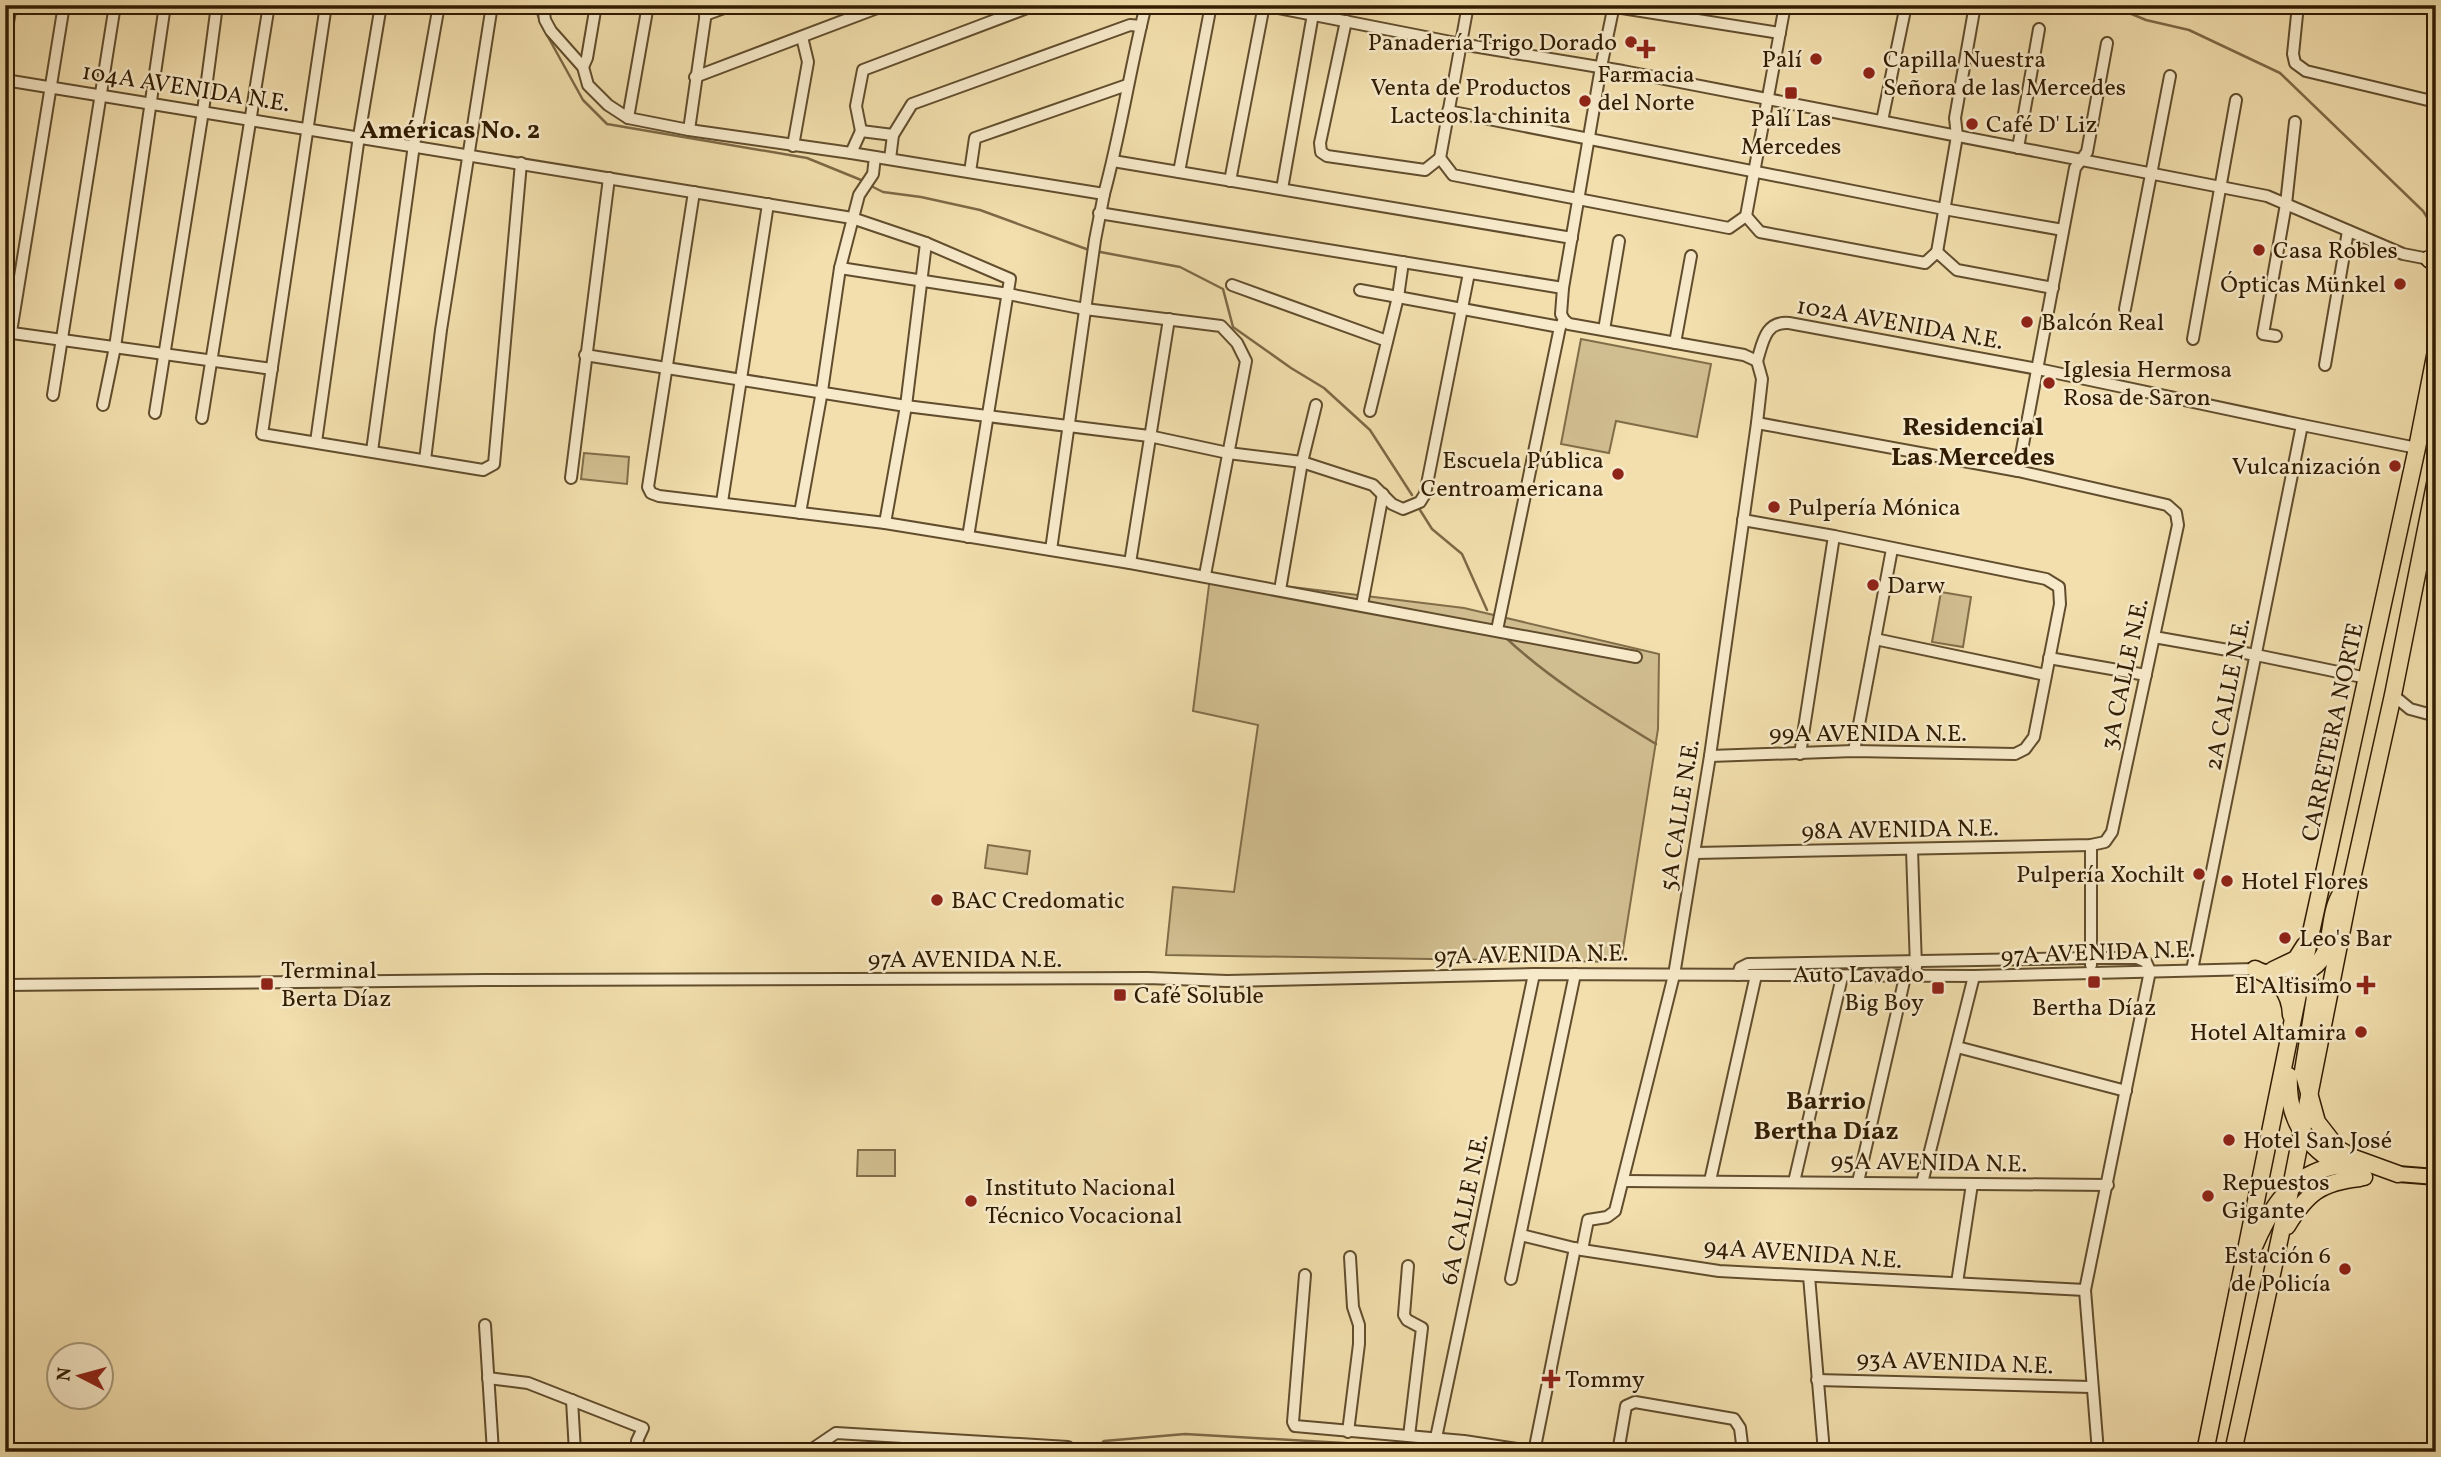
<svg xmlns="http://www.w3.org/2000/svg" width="2441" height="1457" font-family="Vollkorn,serif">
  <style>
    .green { fill: #d1be90; stroke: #816d49; stroke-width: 2 }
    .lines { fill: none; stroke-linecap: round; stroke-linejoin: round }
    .stream { stroke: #7d6946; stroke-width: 2.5 }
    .minor-casing { stroke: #614d2d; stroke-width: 14 }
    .major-casing { stroke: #311c02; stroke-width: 18 }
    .highway-casing { stroke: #311c02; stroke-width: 19 }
    .minor { stroke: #f7eaca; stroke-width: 10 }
    .major { stroke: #f2dfad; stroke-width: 14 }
    .highway { stroke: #f2dfad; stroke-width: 16 }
    .poi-dot { fill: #8f2418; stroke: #f7eaca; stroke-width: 2.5 }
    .labels { text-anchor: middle; stroke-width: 5; stroke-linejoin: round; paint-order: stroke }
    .poi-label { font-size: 24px; fill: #311c02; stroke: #f7eaca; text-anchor: start }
    .street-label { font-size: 24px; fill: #311c02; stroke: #f7eaca }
    .neighbourhood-label { font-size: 26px; font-weight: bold; fill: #311c02; stroke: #f7eaca }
  </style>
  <rect width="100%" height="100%" fill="#f2dfad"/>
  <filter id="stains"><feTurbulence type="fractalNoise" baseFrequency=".00286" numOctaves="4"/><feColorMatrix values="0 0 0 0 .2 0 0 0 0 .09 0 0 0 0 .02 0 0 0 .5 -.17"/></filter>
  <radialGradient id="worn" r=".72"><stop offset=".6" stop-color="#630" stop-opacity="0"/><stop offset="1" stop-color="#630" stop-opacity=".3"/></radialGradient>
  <g class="green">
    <path d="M1581 339 1711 364 1697 437 1616 421 1609 453 1561 444Z"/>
    <path d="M584 453 629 457 627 484 581 479Z"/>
    <path d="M1210 577 1464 608 1659 654 1658 729 1621 962 1166 955 1173 887 1234 892 1258 725 1193 711Z"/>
    <path d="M1941 592 1971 597 1963 647 1932 642Z"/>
    <path d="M988 845 1030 851 1027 874 985 868Z"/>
    <path d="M858 1150H895V1176H857Z"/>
  </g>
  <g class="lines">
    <g class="stream">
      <path d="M534 5 542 26 583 100 607 124 807 158 866 182"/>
      <path d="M2110 5 2146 20 2189 30 2280 73 2423 211 2434 228"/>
      <path d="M871 186 883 192 921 197 980 210 1089 250"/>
      <path d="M1095 251 1180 267 1223 289 1233 327 1291 368 1324 388 1370 430 1412 495"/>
      <path d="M1420 510 1432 529 1462 554 1487 610"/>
      <path d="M1505 637C1548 678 1605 713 1656 744"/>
      <path d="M1438 1448 1480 1452"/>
      <path d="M1093 1452 1104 1441 1185 1434 1431 1448"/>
    </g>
    <g class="minor-casing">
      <g id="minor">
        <path d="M326 5 262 434 483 470 494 464 521 163"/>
        <path d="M543 5 545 20 551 31 583 67 588 85 608 105 628 118 689 130 851 153 1104 194C1121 132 1130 68 1146 5"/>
        <path d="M1263 5 1461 44 1623 71 2267 196 2403 254 2434 260"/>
        <path d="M1603 5 1780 33"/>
        <path d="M2129 5H2132"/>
        <path d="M2298 5 2293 54 2295 63 2306 71 2436 102"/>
        <path d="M705 15 732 5"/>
        <path d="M1346 21 1320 143 1321 152 1327 156 1425 170 1440 158 1453 175 1729 228 1746 216 1760 232 1925 263 1937 252 1957 270 2053 288"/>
        <path d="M5 40 11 5"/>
        <path d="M583 67 587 58 596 5"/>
        <path d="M695 77 885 5"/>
        <path d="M5 80 852 218 926 243 1010 279 968 537"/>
        <path d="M1448 111 1944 209 2063 230"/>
        <path d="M628 118 648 5"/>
        <path d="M1882 121 1906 5"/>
        <path d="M689 130 707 5"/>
        <path d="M861 131 856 106 863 70 1035 5"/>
        <path d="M793 146 808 62 802 37"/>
        <path d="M2018 148 2039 29"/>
        <path d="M851 153 861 131 893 135"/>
        <path d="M1440 158 1468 5"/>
        <path d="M890 159 893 135 912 104 1130 25 1141 26"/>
        <path d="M1113 161 1572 238"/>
        <path d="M970 172 975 138 1127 85"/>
        <path d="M1179 172 1211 5"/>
        <path d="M1230 181 1264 5"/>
        <path d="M1282 189 1313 14"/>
        <path d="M694 192 648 487 651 493 659 496 885 523 1130 563 1636 657"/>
        <path d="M1099 213 1563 288"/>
        <path d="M1746 216 1785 5"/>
        <path d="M1937 252 1957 136 1955 118 1975 5"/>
        <path d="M840 268 1008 294 1085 309 1221 326 1237 343 1246 361 1205 575"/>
        <path d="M1232 285 1387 341"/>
        <path d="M1360 290 1560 327"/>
        <path d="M2125 309 2170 76"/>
        <path d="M1564 320 1569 324 1744 355 1757 361"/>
        <path d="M1604 330 1619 241"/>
        <path d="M5 332 272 369"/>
        <path d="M11 332 64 5"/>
        <path d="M2276 336 2263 334 2286 204 2295 122"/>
        <path d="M2193 339 2236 100"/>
        <path d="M1675 343 1691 256"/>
        <path d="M585 355 906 406 1149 436 1228 453 1302 462 1373 485 1392 504 1403 509 1420 502 1425 494 1469 273"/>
        <path d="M1757 361C1763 342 1765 321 1789 323L2038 369 2302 425 2417 448"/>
        <path d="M2325 365 2348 231"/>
        <path d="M53 395 115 5"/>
        <path d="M103 405 115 347 165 5"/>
        <path d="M1370 411 1398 297 1403 262"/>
        <path d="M155 413 203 111 217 5"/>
        <path d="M202 418 269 5"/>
        <path d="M316 442 359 136 381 5"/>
        <path d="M372 451 414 145 439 5"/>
        <path d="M425 460 441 330 492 5"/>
        <path d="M2018 471 2075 168 2087 152 2107 43"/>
        <path d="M571 478 609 178"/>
        <path d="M722 502 768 204"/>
        <path d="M800 513 822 391 840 268 859 195 873 174 875 157"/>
        <path d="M885 523 906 406 926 243"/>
        <path d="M1051 550 1095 240 1104 194"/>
        <path d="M1130 563 1169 319"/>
        <path d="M1280 590 1302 462 1316 405"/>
        <path d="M1362 605 1383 494"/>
        <path d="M1497 630 1560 327 1564 320 1561 314 1563 288 1601 67 1614 5"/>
        <path d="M2154 637 2256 655 2367 678"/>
        <path d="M1875 639 2046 675"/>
        <path d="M2049 658 2146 675"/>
        <path d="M2393 695 2410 709 2436 716"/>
        <path d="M1854 751 1892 549"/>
        <path d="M1800 754 1834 536"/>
        <path d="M1710 756 1854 751 2015 754 2025 749 2034 737 2060 604 2059 587 2046 579 1834 536 1743 520"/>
        <path d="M2091 845V965"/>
        <path d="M1912 850 1916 967"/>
        <path d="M1695 853 2091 845 2105 842 2112 832 2178 525 2176 513 2167 505 2018 471 1757 423"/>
        <path d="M2192 970 2302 425"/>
        <path d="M1738 975 1740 968 1748 964 2091 958H2137L2146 962 2150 971 2085 1290 2098 1452"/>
        <path d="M5 985 484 980 1148 978 1227 981 1534 974 1974 976 2255 969 2303 973"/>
        <path d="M1957 1047 2126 1091"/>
        <path d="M1624 1181 2108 1185"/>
        <path d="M1710 1181 1756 975"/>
        <path d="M1794 1182 1842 977"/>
        <path d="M1858 1182 1905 977"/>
        <path d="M1922 1183 1974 976"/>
        <path d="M1521 1235 1582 1250 1719 1271 2085 1290"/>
        <path d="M1582 1250 1588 1220 1607 1217 1615 1211 1674 975 1710 756 1757 423 1762 379 1757 361"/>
        <path d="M1408 1266 1404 1315 1407 1320 1422 1328 1409 1436"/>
        <path d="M1305 1275 1293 1422 1295 1426 1464 1441 1537 1452"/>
        <path d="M1809 1276 1824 1452"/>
        <path d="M1511 1279 1575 974"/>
        <path d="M1957 1283 1972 1184"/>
        <path d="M485 1325 493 1452"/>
        <path d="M488 1378 528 1383 643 1428 637 1441 642 1452"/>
        <path d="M1817 1380 2091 1387"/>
        <path d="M572 1400 575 1452"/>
        <path d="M1348 1432 1359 1344V1325L1353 1307 1350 1257"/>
        <path d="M808 1452 836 1433 1068 1447 1067 1452"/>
        <path d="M1433 1452 1534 974"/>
        <path d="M1534 1452 1575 1248"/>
        <path d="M1618 1452 1626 1406 1635 1402 1734 1419 1740 1428 1743 1452"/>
      </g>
    </g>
    <g class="major-casing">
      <path id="major" d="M2398 1174 2436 1177"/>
    </g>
    <g class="highway-casing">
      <g id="highway">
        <path d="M2429 259 2436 264"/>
        <path d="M2255 969C2277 979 2290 990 2291 1015"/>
        <path d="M2273 970 2296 959 2305 945"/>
        <path d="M2303 973 2310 983 2315 997 2303 1071 2317 1122 2338 1149 2354 1158 2398 1174"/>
        <path d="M2303 973C2340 958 2323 920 2342 892"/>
        <path d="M2289 1076C2286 1130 2318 1159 2364 1177"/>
        <path d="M2287 1226C2307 1193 2321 1182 2360 1178"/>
        <path d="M2253 1249C2271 1206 2292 1172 2341 1165"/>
        <path d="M2205 1452 2305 960 2417 448 2436 351"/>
        <path d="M2233 1452 2291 1187 2352 879 2393 695 2436 479"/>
      </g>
    </g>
    <use href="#minor" class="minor"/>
    <use href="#major" class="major"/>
    <use href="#highway" class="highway"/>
  </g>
  <g class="poi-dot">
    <circle cx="1631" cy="42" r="7"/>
    <path d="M1642.5 38.5h7v7h7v7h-7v7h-7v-7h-7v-7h7z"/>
    <circle cx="1816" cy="59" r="7"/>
    <circle cx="1869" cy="73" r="7"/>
    <rect x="1784" y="86" width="14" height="14" rx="3.5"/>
    <circle cx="1585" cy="101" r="7"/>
    <circle cx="1972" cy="124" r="7"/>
    <circle cx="2259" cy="250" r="7"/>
    <circle cx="2400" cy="284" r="7"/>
    <circle cx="2027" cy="322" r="7"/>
    <circle cx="2049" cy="383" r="7"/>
    <circle cx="2395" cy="466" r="7"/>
    <circle cx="1618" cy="474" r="7"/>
    <circle cx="1774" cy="507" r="7"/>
    <circle cx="1873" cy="585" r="7"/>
    <circle cx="2199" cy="874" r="7"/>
    <circle cx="2227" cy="881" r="7"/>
    <circle cx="937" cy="900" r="7"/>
    <circle cx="2285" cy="938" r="7"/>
    <rect x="2087" y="975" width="14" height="14" rx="3.5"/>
    <rect x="260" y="977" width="14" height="14" rx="3.5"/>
    <path d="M2362.5 974.5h7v7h7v7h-7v7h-7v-7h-7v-7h7z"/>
    <rect x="1931" y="981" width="14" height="14" rx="3.5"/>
    <rect x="1113" y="988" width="14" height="14" rx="3.5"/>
    <circle cx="2361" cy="1032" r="7"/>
    <circle cx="2229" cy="1140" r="7"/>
    <circle cx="2208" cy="1196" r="7"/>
    <circle cx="971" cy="1201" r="7"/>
    <circle cx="2345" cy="1269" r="7"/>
    <path d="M1547.5 1368.5h7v7h7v7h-7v7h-7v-7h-7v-7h7z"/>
  </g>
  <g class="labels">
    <g class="poi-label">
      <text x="1617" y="50" text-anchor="end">Panadería Trigo Dorado</text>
      <text x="1802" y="67" text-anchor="end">Palí</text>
      <text x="1883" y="67">Capilla Nuestra<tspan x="1883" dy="28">Señora de las Mercedes</tspan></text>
      <text x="1646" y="82" text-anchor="middle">Farmacia<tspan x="1646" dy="28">del Norte</tspan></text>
      <text x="1571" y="95" text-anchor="end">Venta de Productos<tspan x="1571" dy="28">Lacteos la chinita</tspan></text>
      <text x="1791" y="126" text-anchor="middle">Palí Las<tspan x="1791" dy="28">Mercedes</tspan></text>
      <text x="1986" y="132">Café D' Liz</text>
      <text x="2273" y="258">Casa Robles</text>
      <text x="2386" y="292" text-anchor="end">Ópticas Münkel</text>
      <text x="2041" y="330">Balcón Real</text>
      <text x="2063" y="377">Iglesia Hermosa<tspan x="2063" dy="28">Rosa de Saron</tspan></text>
      <text x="1604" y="468" text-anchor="end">Escuela Pública<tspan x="1604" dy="28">Centroamericana</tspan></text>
      <text x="2381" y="474" text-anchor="end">Vulcanización</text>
      <text x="1788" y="515">Pulpería Mónica</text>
      <text x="1887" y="593">Darw</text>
      <text x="2185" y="882" text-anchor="end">Pulpería Xochilt</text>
      <text x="2241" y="889">Hotel Flores</text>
      <text x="951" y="908">BAC Credomatic</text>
      <text x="2299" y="946">Leo's Bar</text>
      <text x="281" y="978">Terminal<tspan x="281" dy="28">Berta Díaz</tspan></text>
      <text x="1924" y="982" text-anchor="end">Auto Lavado<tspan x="1924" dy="28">Big Boy</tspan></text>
      <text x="2352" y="993" text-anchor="end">El Altisimo</text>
      <text x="1134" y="1003">Café Soluble</text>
      <text x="2094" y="1015" text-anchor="middle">Bertha Díaz</text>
      <text x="2347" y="1040" text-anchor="end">Hotel Altamira</text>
      <text x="2243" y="1148">Hotel San José</text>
      <text x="2222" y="1190">Repuestos<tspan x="2222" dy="28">Gigante</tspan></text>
      <text x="985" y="1195">Instituto Nacional<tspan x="985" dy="28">Técnico Vocacional</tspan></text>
      <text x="2331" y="1263" text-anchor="end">Estación 6<tspan x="2331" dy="28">de Policía</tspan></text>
      <text x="1565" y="1387">Tommy</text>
    </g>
    <g class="street-label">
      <text transform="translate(186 87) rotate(9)" y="8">104A AVENIDA N.E.</text>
      <text transform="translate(1900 323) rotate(10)" y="8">102A AVENIDA N.E.</text>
      <text transform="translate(2124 674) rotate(-78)" y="8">3A CALLE N.E.</text>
      <text transform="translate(2227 694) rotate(-79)" y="8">2A CALLE N.E.</text>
      <text transform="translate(2332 732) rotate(-78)" y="8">CARRETERA NORTE</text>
      <text x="1868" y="741">99A AVENIDA N.E.</text>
      <text transform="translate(1679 815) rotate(-81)" y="8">5A CALLE N.E.</text>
      <text transform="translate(1900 829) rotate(-1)" y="8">98A AVENIDA N.E.</text>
      <text transform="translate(2098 952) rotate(-2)" y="8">97A AVENIDA N.E.</text>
      <text transform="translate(1531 954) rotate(-1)" y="8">97A AVENIDA N.E.</text>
      <text x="965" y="967">97A AVENIDA N.E.</text>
      <text transform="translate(1929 1162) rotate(1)" y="8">95A AVENIDA N.E.</text>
      <text transform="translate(1464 1209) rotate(-78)" y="8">6A CALLE N.E.</text>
      <text transform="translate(1803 1253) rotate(4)" y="8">94A AVENIDA N.E.</text>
      <text transform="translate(1955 1362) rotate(2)" y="8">93A AVENIDA N.E.</text>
    </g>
    <g class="neighbourhood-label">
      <text x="450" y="138">Américas No. 2</text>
      <text x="1973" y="435">Residencial<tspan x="1973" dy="30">Las Mercedes</tspan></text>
      <text x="1826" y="1109">Barrio<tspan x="1826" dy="30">Bertha Díaz</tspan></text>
    </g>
  </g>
  <rect width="2441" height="1457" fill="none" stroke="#f2dfad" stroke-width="28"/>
  <rect x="7" y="7" width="2427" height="1443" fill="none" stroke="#311c02" stroke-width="3.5"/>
  <rect x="14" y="14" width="2413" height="1429" fill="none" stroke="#311c02" stroke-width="2"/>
  <g transform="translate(80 1376) rotate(276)"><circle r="33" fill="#f7eaca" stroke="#a8987a" stroke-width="2"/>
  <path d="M0-5L12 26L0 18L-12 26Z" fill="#8f2418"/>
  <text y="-10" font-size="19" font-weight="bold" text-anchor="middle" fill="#311c02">N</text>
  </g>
  <rect width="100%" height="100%" filter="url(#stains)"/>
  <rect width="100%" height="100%" fill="url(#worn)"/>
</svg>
